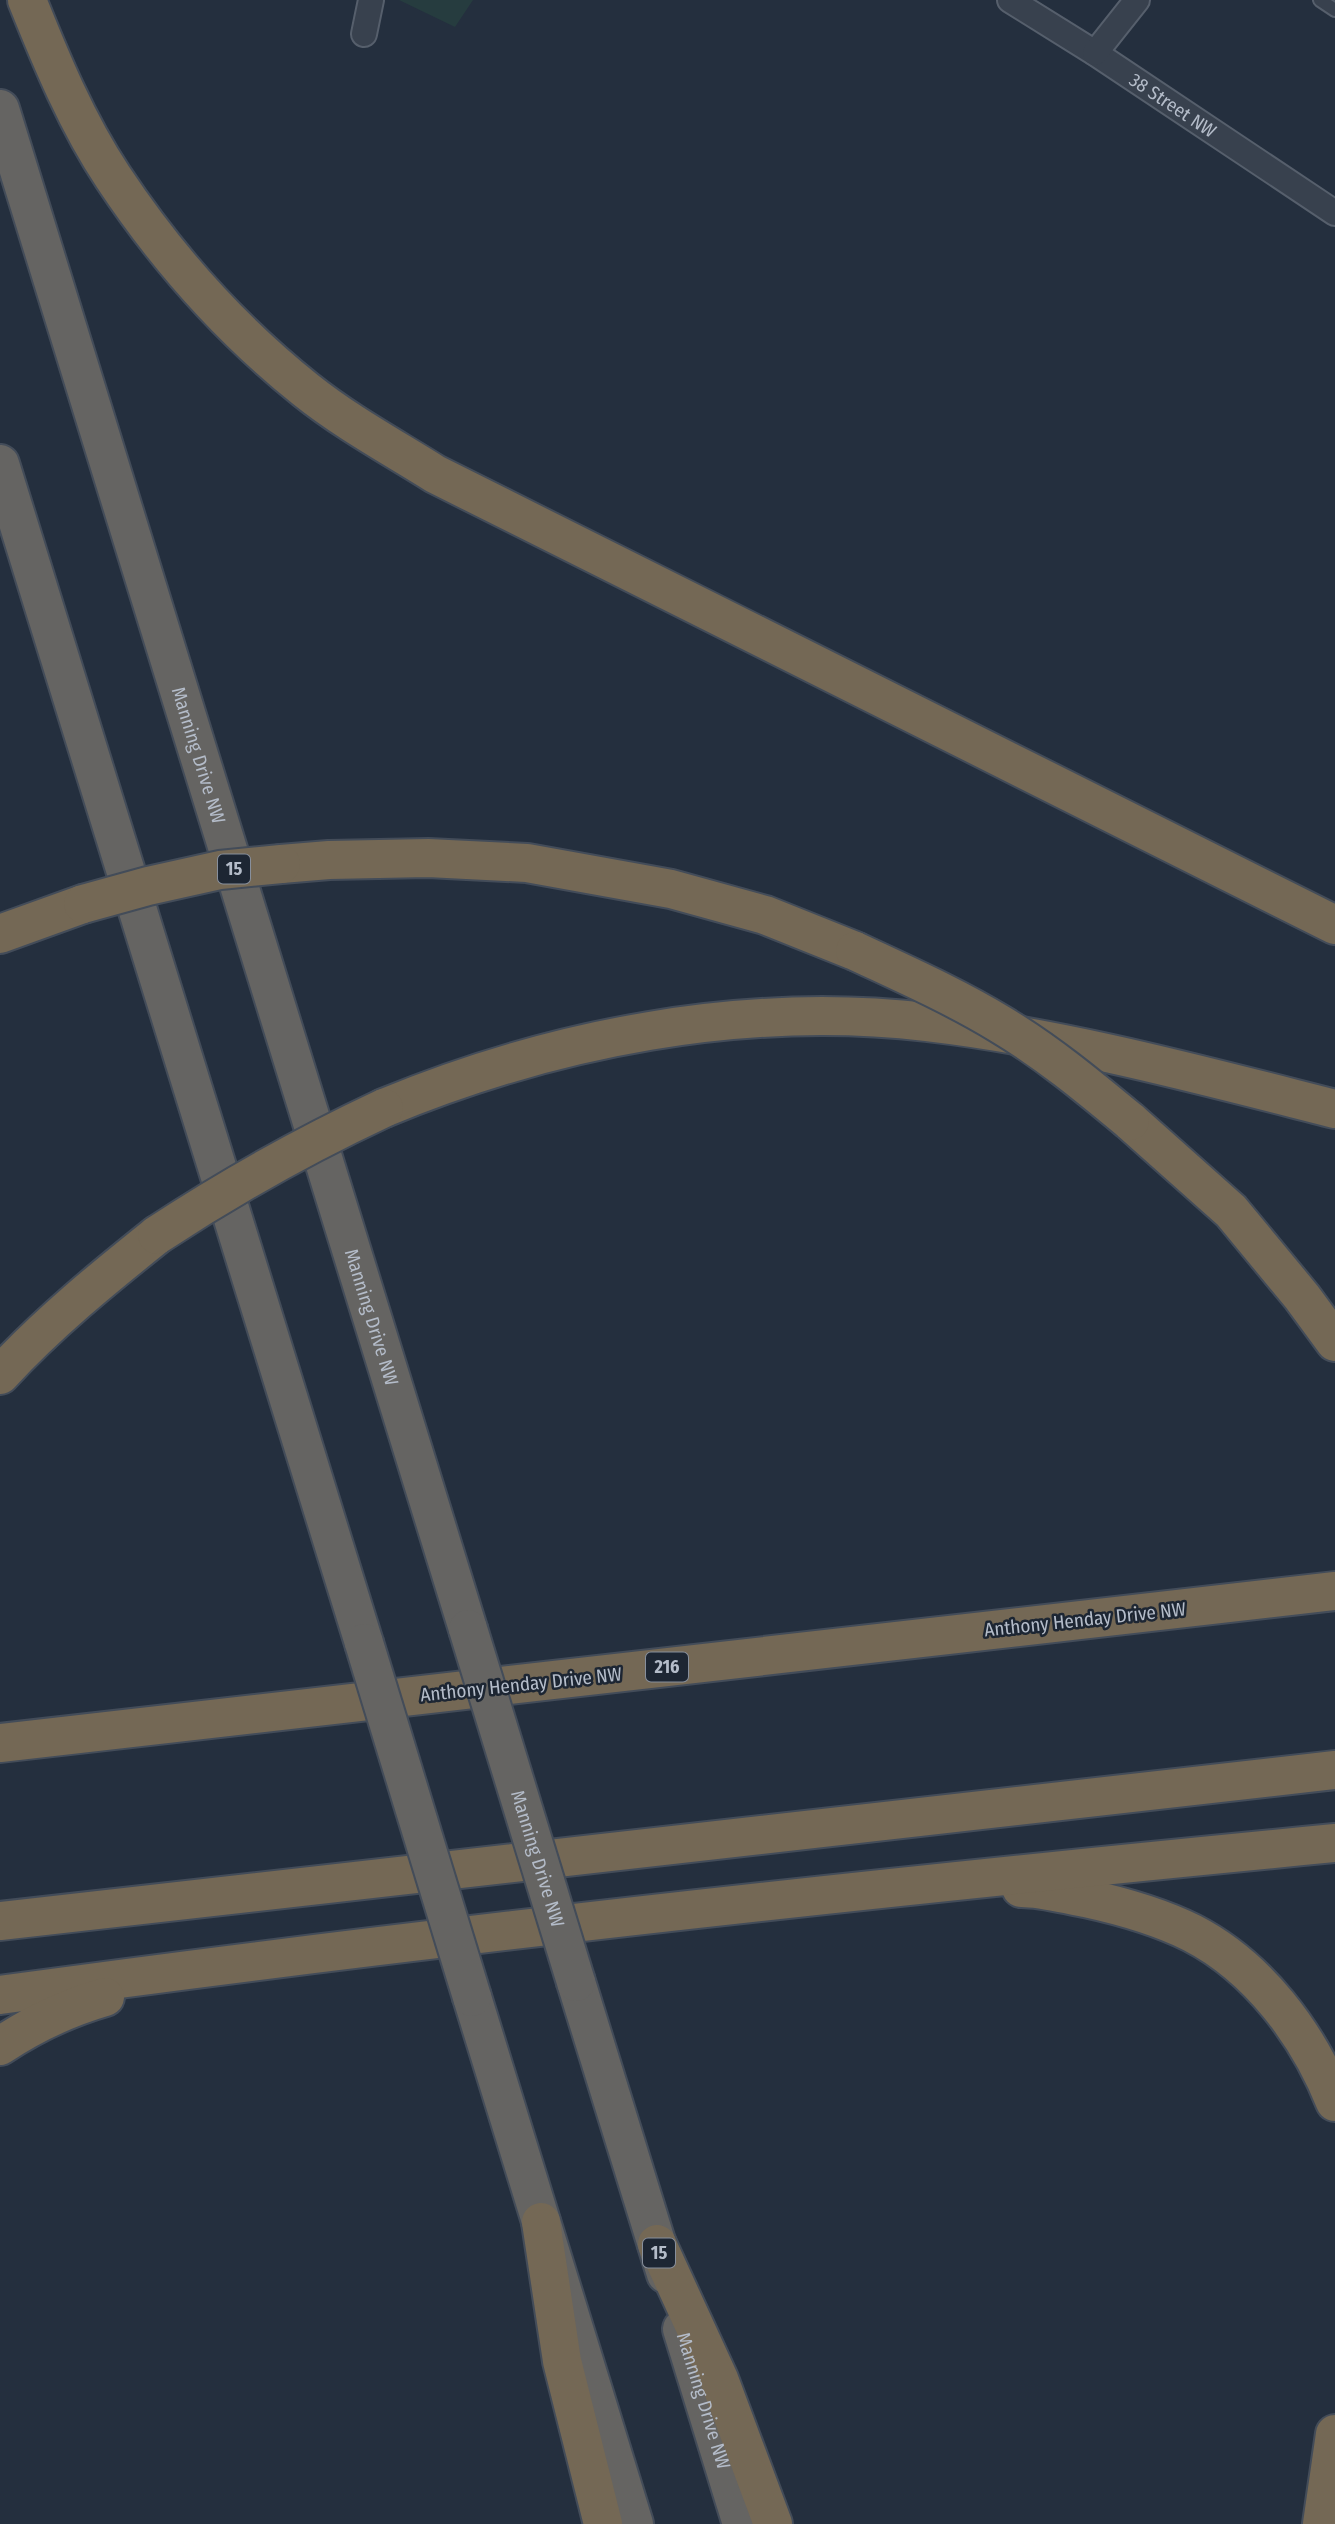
<svg xmlns="http://www.w3.org/2000/svg" width="1335" height="2524" font-family="'Fira Sans Condensed',sans-serif">
  <style>
    .green { fill: #263c3f }
    .lines { fill: none; stroke-linecap: round; stroke-linejoin: round }
    .service-casing { stroke: #565f6c; stroke-width: 16 }
    .minor-casing { stroke: #565f6c; stroke-width: 28 }
    .trunk-casing { stroke: #434c59; stroke-width: 42 }
    .motorway-casing { stroke: #434c59; stroke-width: 42 }
    .service { stroke: #38414e; stroke-width: 12 }
    .minor { stroke: #38414e; stroke-width: 24 }
    .trunk { stroke: #656462; stroke-width: 38 }
    .motorway { stroke: #746855; stroke-width: 38 }
    .trunk-bridge-casing { stroke: #434c59; stroke-width: 42; stroke-linecap: butt }
    .motorway-bridge-casing { stroke: #434c59; stroke-width: 42; stroke-linecap: butt }
    .trunk-bridge { stroke: #656462; stroke-width: 38 }
    .motorway-bridge { stroke: #746855; stroke-width: 38 }
    .labels { text-anchor: middle; stroke-width: 5; stroke-linejoin: round; paint-order: stroke }
    .shield { fill: #1d2633; stroke: #878f9c; stroke-width: 2 }
    .shield-label { font-size: 18px; font-weight: bold; fill: #b4bcc9 }
    .street-label { font-size: 19px; fill: #b4bcc9; stroke: #1d2633 }
  </style>
  <rect width="100%" height="100%" fill="#242f3e"/>
  <path class="green" d="M399 0H473L455 27Z"/>
  <g class="lines">
    <g class="service-casing">
      <path id="service" d="M1320 0 1335 10"/>
    </g>
    <g class="minor-casing">
      <g id="minor">
        <path id="s1" d="M1010 0 1095 53 1335 213"/>
        <path d="M364 34 371 0"/>
        <path d="M1095 53 1137 0"/>
      </g>
    </g>
    <g class="trunk-casing">
      <g id="trunk">
        <path id="s2" d="M0 109 468 1629"/>
        <path d="M0 464 364 1643"/>
        <path d="M576 1982 666 2274"/>
        <path d="M472 1997 634 2524"/>
        <path id="s3" d="M682 2329 742 2524"/>
      </g>
    </g>
    <g class="motorway-casing">
      <g id="motorway">
        <path d="M27 0C51 60 77 123 113 177 166 257 231 330 306 390 346 422 392 447 435 474L1335 925"/>
        <path d="M281 864 329 860 428 858 527 863 671 889 765 915 855 951"/>
        <path d="M0 934 83 904"/>
        <path d="M384 1108C553 1038 743 1001 927 1022 1065 1038 1201 1075 1335 1109"/>
        <path d="M1130 1121 1231 1211 1302 1297 1335 1342"/>
        <path d="M0 1375C48 1323 102 1279 157 1235"/>
        <path d="M0 1743 1335 1591"/>
        <path d="M1021 1888C1042 1888 1063 1894 1085 1898 1122 1906 1158 1916 1192 1933 1258 1967 1308 2034 1335 2102"/>
        <path d="M0 1921 1335 1770"/>
        <path d="M0 1995C444 1934 889 1886 1335 1843"/>
        <path d="M0 2046C33 2024 67 2008 105 1997"/>
        <path d="M541 2222 562 2361 603 2524"/>
        <path d="M657 2244 719 2379 773 2524"/>
        <path d="M1322 2524 1335 2434"/>
      </g>
    </g>
    <use href="#service" class="service"/>
    <use href="#minor" class="minor"/>
    <use href="#trunk" class="trunk"/>
    <use href="#motorway" class="motorway"/>
    <g class="trunk-bridge-casing">
      <g id="trunk-bridge">
        <path id="s4" d="M468 1629 576 1982"/>
        <path d="M364 1643 472 1997"/>
      </g>
    </g>
    <g class="motorway-bridge-casing">
      <g id="motorway-bridge">
        <path d="M83 904 148 886 220 870 281 864"/>
        <path d="M855 951C904 974 954 996 1000 1024 1047 1052 1089 1087 1130 1121"/>
        <path d="M157 1235C230 1187 305 1145 384 1108"/>
      </g>
    </g>
    <use href="#trunk-bridge" class="trunk-bridge"/>
    <use href="#motorway-bridge" class="motorway-bridge"/>
  </g>
  <g class="labels">
    <g class="shield">
      <rect x="218" y="854.5" width="32" height="29" rx="5"/>
      <rect x="646" y="1652.5" width="42" height="29" rx="5"/>
      <rect x="643" y="2238.5" width="32" height="29" rx="5"/>
    </g>
    <g class="shield-label">
      <text x="234" y="875">15</text>
      <text x="667" y="1673">216</text>
      <text x="659" y="2259">15</text>
    </g>
    <g class="street-label">
      <text dy="7" stroke="none"><textPath href="#s1" startOffset="194">38 Street NW</textPath></text>
      <text dy="7" stroke="none"><textPath href="#s2" startOffset="676">Manning Drive NW</textPath></text>
      <text dy="7" stroke="none"><textPath href="#s2" startOffset="1264">Manning Drive NW</textPath></text>
      <text transform="translate(1085 1619) rotate(-6)" y="7">Anthony Henday Drive NW</text>
      <text transform="translate(521 1684) rotate(-6)" y="7">Anthony Henday Drive NW</text>
      <text dy="7" stroke="none"><textPath href="#s4" startOffset="240">Manning Drive NW</textPath></text>
      <text dy="7" stroke="none"><textPath href="#s3" startOffset="75">Manning Drive NW</textPath></text>
    </g>
  </g>
</svg>
